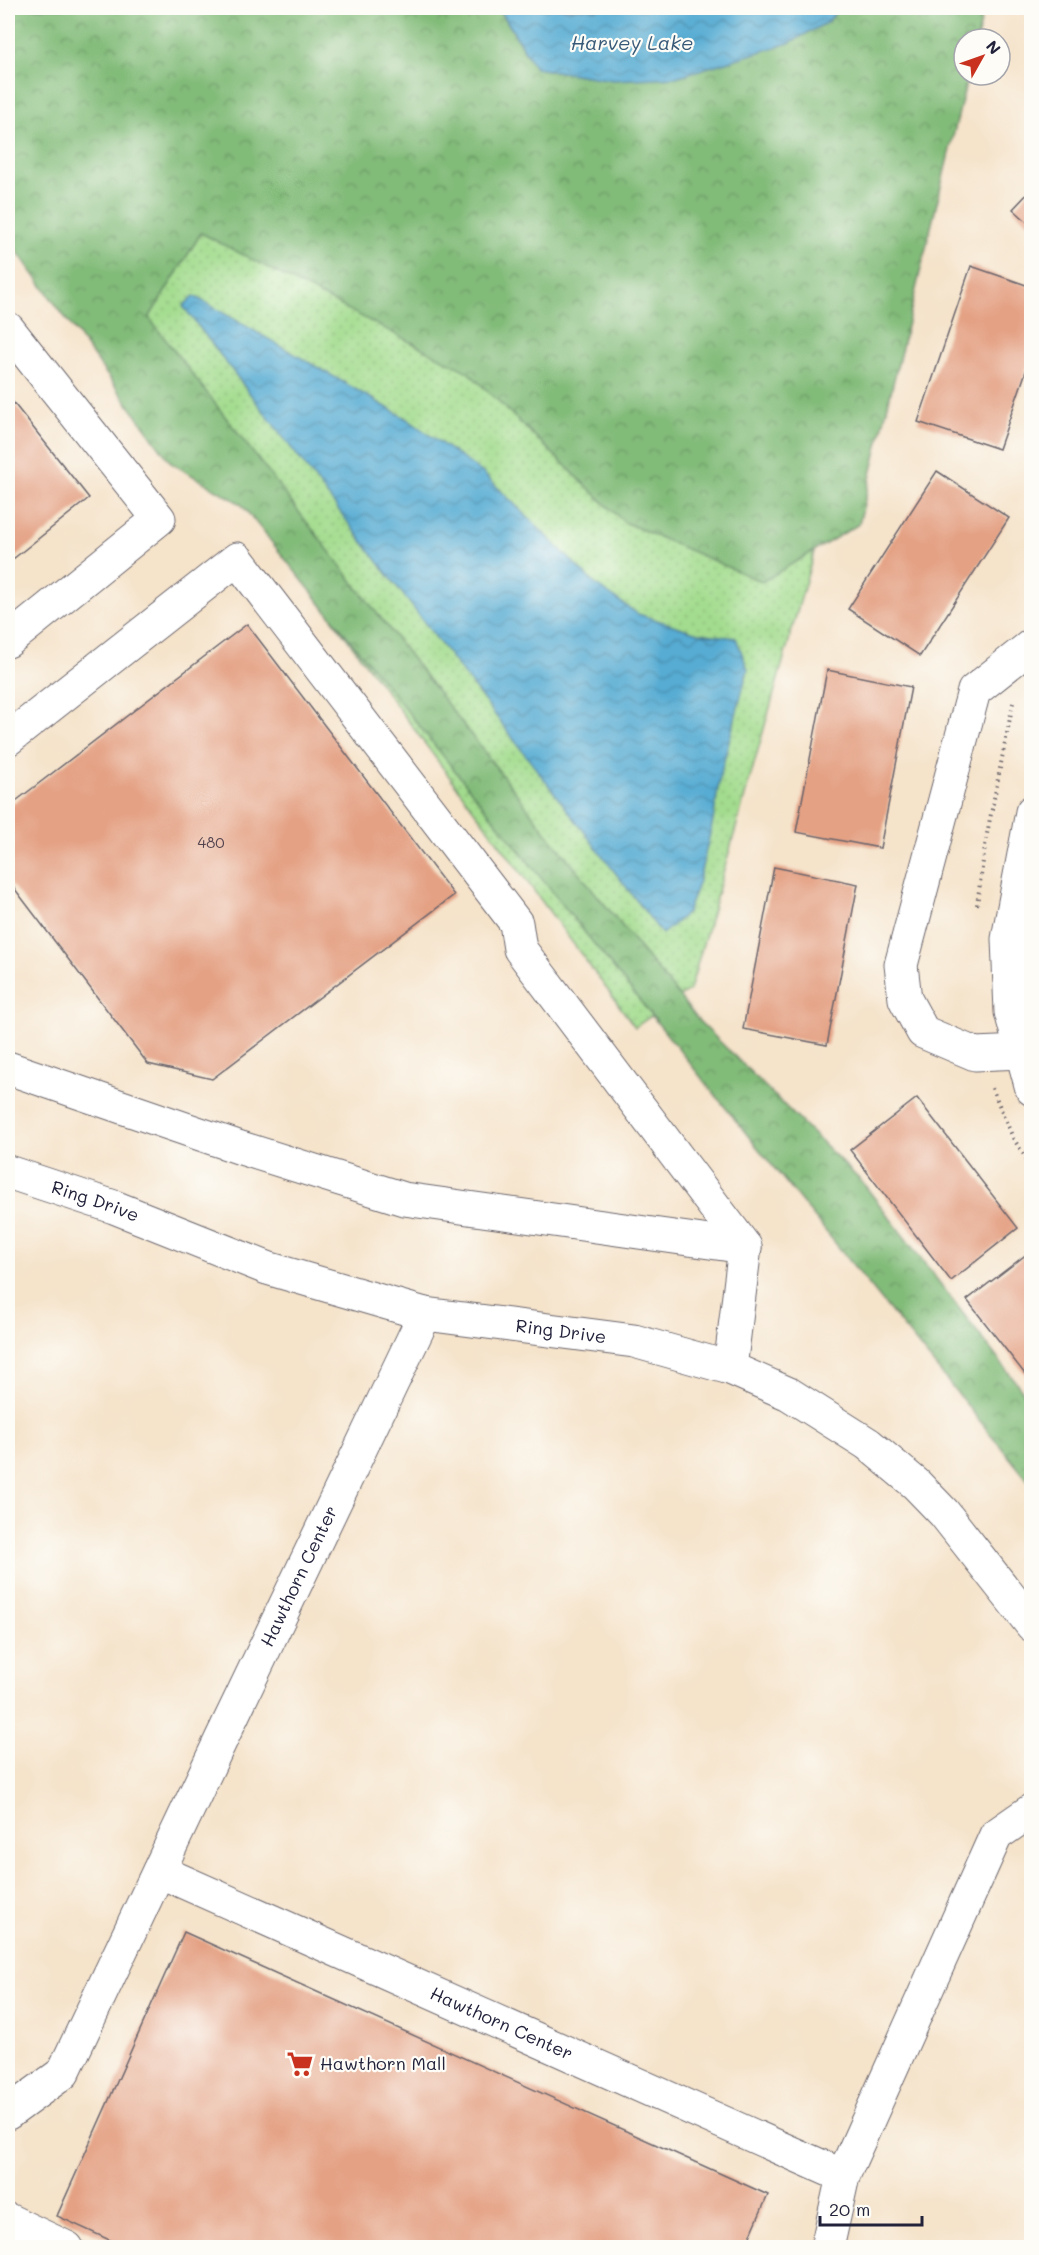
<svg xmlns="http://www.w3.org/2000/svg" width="1039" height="2255" font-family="Mali,sans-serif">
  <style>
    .green { fill: url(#green-dots); stroke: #627f64; stroke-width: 1.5 }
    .forest { fill: url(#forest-crowns); stroke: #526f5a; stroke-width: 1.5 }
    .water { fill: url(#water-waves); stroke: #3c6787; stroke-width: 1.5 }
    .building { fill: #e4a184 }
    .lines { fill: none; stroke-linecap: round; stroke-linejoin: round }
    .minor-casing { stroke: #6c666d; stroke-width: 35 }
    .path { stroke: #6c666d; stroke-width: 4; stroke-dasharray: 1.5 4.5; stroke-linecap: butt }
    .minor { stroke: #fff; stroke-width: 33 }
    .labels { text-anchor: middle; stroke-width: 4.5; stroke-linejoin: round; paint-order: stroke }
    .number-label { font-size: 15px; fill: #52424d }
    .street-label { font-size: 18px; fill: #22223b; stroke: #fdfcf7 }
    .poi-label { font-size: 18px; fill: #22223b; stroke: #fdfcf7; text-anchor: start }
    .water-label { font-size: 20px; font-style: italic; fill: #375978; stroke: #fdfcf7 }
  </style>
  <defs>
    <pattern id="green-dots" width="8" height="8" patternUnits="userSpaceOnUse" patternTransform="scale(1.5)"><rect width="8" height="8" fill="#a3dc8e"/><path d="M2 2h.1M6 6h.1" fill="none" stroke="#8cbc7b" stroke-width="1.8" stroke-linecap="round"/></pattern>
    <pattern id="forest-crowns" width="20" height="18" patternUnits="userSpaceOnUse" patternTransform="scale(1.5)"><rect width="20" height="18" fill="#82bc79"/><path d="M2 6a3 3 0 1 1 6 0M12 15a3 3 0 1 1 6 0" fill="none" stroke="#6a9864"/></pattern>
    <pattern id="water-waves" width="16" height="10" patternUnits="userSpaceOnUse" patternTransform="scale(1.5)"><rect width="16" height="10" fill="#57acd3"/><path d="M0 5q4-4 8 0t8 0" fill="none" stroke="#488cac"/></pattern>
  </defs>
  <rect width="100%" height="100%" fill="#fdfcf7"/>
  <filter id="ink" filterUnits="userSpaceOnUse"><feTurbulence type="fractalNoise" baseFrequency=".0167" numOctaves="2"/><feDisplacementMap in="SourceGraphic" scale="12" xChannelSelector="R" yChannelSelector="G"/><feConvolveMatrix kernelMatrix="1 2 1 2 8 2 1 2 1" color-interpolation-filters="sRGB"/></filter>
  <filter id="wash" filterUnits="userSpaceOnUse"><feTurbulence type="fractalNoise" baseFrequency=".008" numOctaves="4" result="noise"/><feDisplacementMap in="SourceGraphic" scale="24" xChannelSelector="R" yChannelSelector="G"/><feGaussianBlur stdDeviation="1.35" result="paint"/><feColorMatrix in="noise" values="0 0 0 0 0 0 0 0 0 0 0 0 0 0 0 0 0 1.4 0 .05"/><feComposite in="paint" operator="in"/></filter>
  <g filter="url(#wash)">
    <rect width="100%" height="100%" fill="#f5e3ca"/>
    <path class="green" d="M8 8H971L886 298 690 990 635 1027 248 505 8 238Z"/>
    <path class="forest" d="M8 8H499L535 68 828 22 839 8H984L977 39H964V75H968L859 524 762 582 624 522 468 372 201 233 149 318 550 837 699 1021 863 1183 1031 1402V1484L749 1137 241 504 171 463 8 239Z"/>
    <g class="water">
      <path d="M499 8H839L828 22 789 43 676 77 613 80 535 68Z"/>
      <path d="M194 296 407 419 483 473 595 584 638 614 698 633 736 638 748 669 720 776 713 821 698 884 687 913 662 934 183 306Z"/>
    </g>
    <g id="blocks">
      <g class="building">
        <path d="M1032 189V226L1013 209Z"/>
        <path d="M971 266 1032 287V354L999 449 918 422Z"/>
        <path d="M8 396 89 498 8 563Z"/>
        <path d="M937 471 1009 518 920 656 848 609Z"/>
        <path d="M247 624 454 895 212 1079 148 1064 8 880V807Z"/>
        <path d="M827 670 911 687 880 848 796 832Z"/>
        <path d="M774 867 858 884 827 1045 743 1029Z"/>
        <path d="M917 1098 1018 1228 951 1281 850 1150Z"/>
        <path d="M1032 1250V1383L967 1300Z"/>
        <path d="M184 1932 768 2195 745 2248H127L57 2216Z"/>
      </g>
    </g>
  </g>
  <g filter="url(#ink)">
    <use href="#blocks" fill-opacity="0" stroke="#6c666d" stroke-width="1.5"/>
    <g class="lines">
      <g class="minor-casing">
        <g id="minor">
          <path d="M8 329 159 519 8 641"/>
          <path d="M8 739 237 559 516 923 520 949 745 1247 730 1368"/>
          <path d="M1032 812 1008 939 1011 1012 1032 1089"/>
          <path d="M1021 1052 975 1054 923 1032 905 999 901 965 974 691 1032 645"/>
          <path d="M8 1068 241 1148 404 1199 745 1247"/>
          <path id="s1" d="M8 1172 114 1207 267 1268 425 1314 634 1341 730 1368 789 1394 868 1444 916 1484 944 1513 1032 1625"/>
          <path id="s2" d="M159 1871 843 2176 996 1835 1032 1810"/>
          <path id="s3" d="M8 2113 63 2073 227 1727 425 1314"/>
          <path d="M8 2220 67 2248"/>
          <path d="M827 2248 843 2176"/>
        </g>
      </g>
      <g class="path">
        <path d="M977 905 986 839 1013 703"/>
        <path d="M992 1088 1013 1138 1032 1167"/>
      </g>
      <use href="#minor" class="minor"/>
    </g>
  </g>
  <defs>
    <g id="supermarket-bare" transform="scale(2.07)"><path d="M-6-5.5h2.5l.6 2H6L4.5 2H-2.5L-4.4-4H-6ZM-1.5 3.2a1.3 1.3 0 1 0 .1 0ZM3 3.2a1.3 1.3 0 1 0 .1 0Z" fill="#c8321e" stroke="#fdfcf7" stroke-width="2.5" paint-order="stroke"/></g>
  </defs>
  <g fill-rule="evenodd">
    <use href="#supermarket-bare" x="300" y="2064"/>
  </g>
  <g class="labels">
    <g class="number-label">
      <text x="211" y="848">480</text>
    </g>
    <g class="street-label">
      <text dy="6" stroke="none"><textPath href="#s1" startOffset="92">Ring Drive</textPath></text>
      <text dy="6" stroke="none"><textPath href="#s1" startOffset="578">Ring Drive</textPath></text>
      <text dy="6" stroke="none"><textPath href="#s3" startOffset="618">Hawthorn Center</textPath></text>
      <text dy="6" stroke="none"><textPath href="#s2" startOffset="375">Hawthorn Center</textPath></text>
    </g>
    <g class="poi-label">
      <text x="320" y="2070">Hawthorn Mall</text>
    </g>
    <g class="water-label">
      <text x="632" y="50">Harvey Lake</text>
    </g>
  </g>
  <rect width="1039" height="2255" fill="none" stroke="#fdfcf7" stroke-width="30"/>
  <g transform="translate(982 57) rotate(50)"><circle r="28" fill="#fdfcf7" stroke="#a5a5ac" stroke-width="1.5"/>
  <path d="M0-4.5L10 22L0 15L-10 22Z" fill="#c8321e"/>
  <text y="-9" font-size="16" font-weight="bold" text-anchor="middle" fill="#22223b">N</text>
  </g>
  <path d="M820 2216v9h102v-9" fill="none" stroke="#22223b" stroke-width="3"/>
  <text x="829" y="2216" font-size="18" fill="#22223b" stroke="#fdfcf7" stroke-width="4.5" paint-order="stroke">20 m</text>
</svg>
